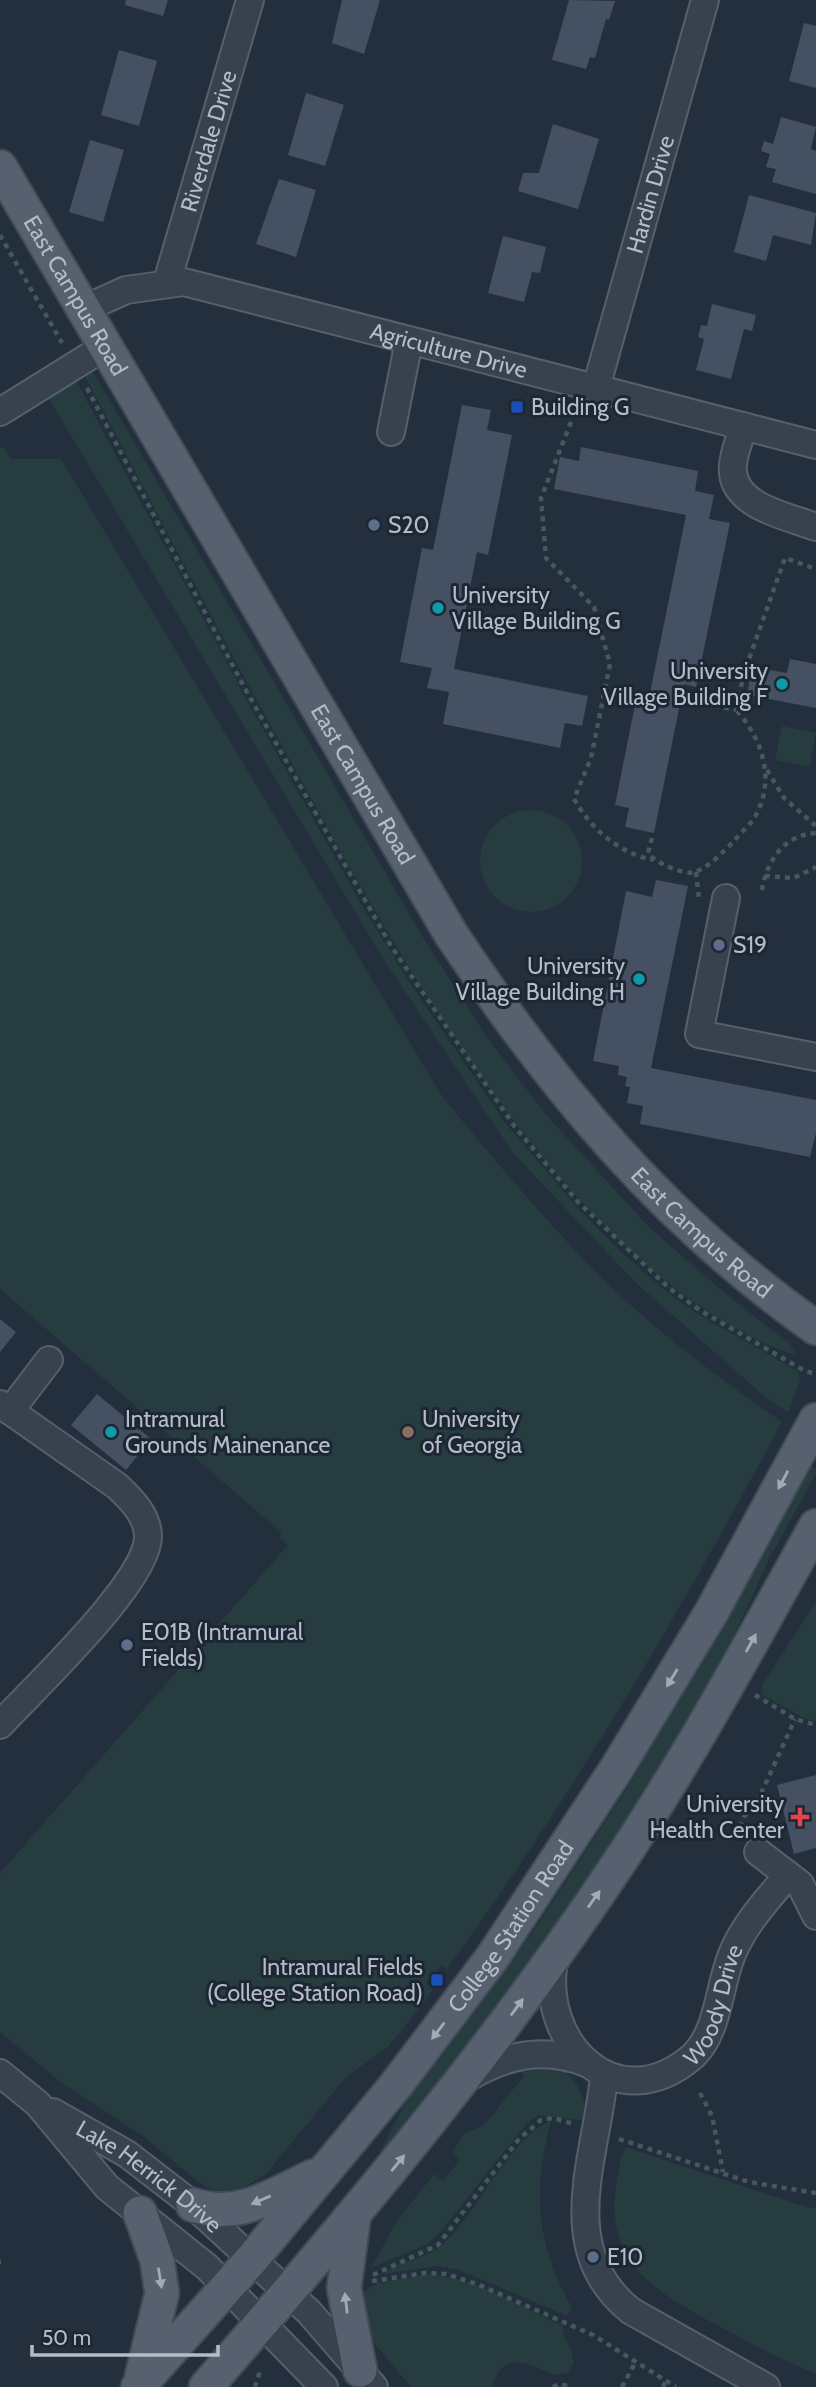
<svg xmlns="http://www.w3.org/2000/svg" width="816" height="2387" font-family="Cabin,sans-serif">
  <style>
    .green { fill: #263c3f }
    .building { fill: #455162 }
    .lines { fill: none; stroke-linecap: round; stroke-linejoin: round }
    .minor-casing { stroke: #565f6c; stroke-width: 30 }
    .major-casing { stroke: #414a57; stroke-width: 37 }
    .path { stroke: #44595c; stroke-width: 4.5; stroke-dasharray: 5 5; stroke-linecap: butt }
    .minor { stroke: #38414e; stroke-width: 26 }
    .major { stroke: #56606e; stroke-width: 33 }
    .oneway { fill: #a1aab7 }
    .transit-dot { fill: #1a4fb4; stroke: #1d2633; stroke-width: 2.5 }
    .service-dot { fill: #5c6f8a; stroke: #1d2633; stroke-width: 2.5 }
    .culture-dot { fill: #0f9aa8; stroke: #1d2633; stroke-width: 2.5 }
    .education-dot { fill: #8d6e63; stroke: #1d2633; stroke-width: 2.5 }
    .health-dot { fill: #e0444e; stroke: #1d2633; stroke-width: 2.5 }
    .labels { text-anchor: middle; stroke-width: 6; stroke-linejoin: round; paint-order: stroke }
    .street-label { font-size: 23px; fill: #b4bcc9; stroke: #1d2633 }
    .poi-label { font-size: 23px; fill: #b4bcc9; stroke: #1d2633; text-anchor: start }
  </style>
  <rect width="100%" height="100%" fill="#242f3e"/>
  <g class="green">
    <path d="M82 370 93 372 424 939 484 1033 547 1116 648 1226 728 1296 789 1343 797 1356C579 1281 409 974 302 782 226 646 154 508 82 370Z"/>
    <path d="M74 377 250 706 362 906 404 974 506 1124 577 1207 620 1251 662 1288 696 1313 798 1371 800 1380 788 1412 764 1396 635 1282 513 1153 380 954 49 399 48 391Z"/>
    <path d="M0 447 4 448 11 459H61L442 1096C490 1155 539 1213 592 1268 649 1326 715 1376 782 1422 681 1611 573 1795 447 1969L441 1965 426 1983 433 1990 389 2046 346 2077 265 2175 239 2190 224 2192 207 2188 196 2180 144 2137 58 2080 0 2032V1873L288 1545 280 1539 281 1532 0 1289Z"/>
    <path d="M782 726 816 733 809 767 775 760Z"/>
    <circle cx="531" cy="861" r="51"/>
    <path d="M809 1464 816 1469V1474L770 1557 722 1662 624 1826 535 1957 380 2159 378 2157 407 2099 534 1930 631 1782Z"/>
    <path d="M816 1602V1721L804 1718 761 1694 762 1685Z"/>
    <path d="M554 2065C577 2077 586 2095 586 2121L539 2115 527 2123 442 2230 427 2244 371 2268 397 2221 434 2174 443 2181 460 2160 452 2153 464 2134 484 2125 524 2076 519 2068Z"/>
    <path d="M551 2121C532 2193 536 2243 572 2308L567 2316 459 2270 438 2266 383 2274C399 2260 425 2260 441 2246 475 2217 511 2135 551 2121Z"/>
    <path d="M625 2147 809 2208 816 2207V2374C781 2359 748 2342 715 2324 631 2280 595 2245 625 2147Z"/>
    <path d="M424 2275C467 2273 524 2308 563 2326 562 2340 575 2349 573 2365L568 2372 553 2375C530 2363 502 2350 492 2387H411L366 2333 357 2296 377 2283Z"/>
  </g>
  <g class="building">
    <path d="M126 0H168L163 16 125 5Z"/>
    <path d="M342 0H380L364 54 332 43Z"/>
    <path d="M569 0 615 1 609 20 606 19 595 58 590 57 586 69 552 60Z"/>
    <path d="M804 23 816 26V88L789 81Z"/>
    <path d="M119 50 157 61 139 126 101 115Z"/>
    <path d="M306 93 344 105 325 166 288 155Z"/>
    <path d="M781 117 816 127 811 149 816 151V194L772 182 776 169 766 167 770 154 761 151 764 141 773 144Z"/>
    <path d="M553 124 599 139 578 209 518 191 523 173H539Z"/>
    <path d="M90 140 124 150 103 222 69 212Z"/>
    <path d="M279 179 316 190 296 257 256 244Z"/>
    <path d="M749 195 816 213 811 245 773 235 766 261 734 252Z"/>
    <path d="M503 236 546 247 540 273 532 272 524 302 488 293Z"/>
    <path d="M712 304 756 315 752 331 744 329 731 379 696 370 704 339 698 337 701 325 707 326Z"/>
    <path d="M462 405 491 410 487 430 512 435 488 555 477 552 454 669 588 696 582 726 565 723 560 748 443 724 449 692 427 688 432 668 400 662 422 548 433 550Z"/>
    <path d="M581 447 698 471 695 491 714 495 709 519 730 523 696 687 684 684 654 833 625 827 629 808 615 805 637 695 649 698 686 515 554 489 560 457 579 461Z"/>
    <path d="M790 659 816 664V708L747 695 752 667 787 673Z"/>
    <path d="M656 880 688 886 651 1068 816 1100V1133L810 1157 640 1124 643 1106 627 1103 630 1087 625 1086 627 1077 618 1075 619 1066 593 1061 626 891 652 897Z"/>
    <path d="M0 1319 16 1332 0 1352Z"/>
    <path d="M97 1394 151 1439 126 1470 71 1425Z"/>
    <path d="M816 1775V1848L794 1854 777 1785Z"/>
  </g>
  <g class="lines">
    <g class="minor-casing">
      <g id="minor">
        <path id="s1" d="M167 282 250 0"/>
        <path id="s2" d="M84 309 126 290 184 282 816 445"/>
        <path id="s3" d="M596 388 705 0"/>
        <path d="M0 412 106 346"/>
        <path d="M743 426C740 439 734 452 733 465 729 506 787 516 816 527"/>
        <path d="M391 432 409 341"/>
        <path d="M726 898 699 1034 816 1057"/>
        <path d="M0 1404 117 1486C131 1499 147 1515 148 1535 151 1579 32 1690 0 1725"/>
        <path d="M10 1411 49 1360"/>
        <path d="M758 1852 800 1884 816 1916"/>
        <path id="s4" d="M555 1956C536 2041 616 2123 693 2056 719 2032 719 1983 733 1952 746 1922 767 1900 788 1875"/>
        <path d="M0 2073 38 2104 107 2187 207 2267 324 2387"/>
        <path d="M604 2076C597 2156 553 2249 631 2311L766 2387"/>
        <path d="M466 2079C505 2055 543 2046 586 2063"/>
        <path id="s5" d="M53 2112 127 2154 193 2205 309 2312 374 2387"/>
      </g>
    </g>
    <g class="major-casing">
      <g id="major">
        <path id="s6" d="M0 167 451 934C553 1088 664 1221 816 1328"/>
        <path d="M193 2205C239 2220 273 2195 314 2176"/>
        <path d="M140 2213 157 2260 162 2293 142 2376"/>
        <path d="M354 2215 344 2288 360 2370"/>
        <path id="s7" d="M138 2387 252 2259 396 2085 492 1958 617 1768 711 1613 816 1420"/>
        <path d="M206 2387C355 2216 501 2042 626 1852 695 1747 755 1636 816 1526"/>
      </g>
    </g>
    <g class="path">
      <path d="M0 235 62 343"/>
      <path d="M87 388 243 685 391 946 515 1127 578 1202 669 1288 701 1311 805 1371 816 1374"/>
      <path d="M571 422 541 498 546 558 594 607 610 664 591 758 574 799C591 829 619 853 653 860"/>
      <path d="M685 699 736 710"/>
      <path d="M767 770 784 798 816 826"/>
      <path d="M652 838 648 853C654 862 685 876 695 872 709 867 723 852 733 842 740 833 752 824 757 813 775 778 762 738 736 710L744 673 785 558 816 569"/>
      <path d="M696 872 699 899"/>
      <path d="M765 876 794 878 816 867"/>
      <path d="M762 890C767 860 784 835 816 833"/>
      <path d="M755 1695 795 1719 816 1725"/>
      <path d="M736 1836 744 1817 760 1796 795 1719"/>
      <path d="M700 2093 712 2116 723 2172"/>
      <path d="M619 2139 749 2182 816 2193"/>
      <path d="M0 2262H1"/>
      <path d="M373 2275 438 2245 519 2139 541 2120 553 2118 574 2124"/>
      <path d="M372 2281 424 2273 446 2274 477 2284 593 2335 676 2387"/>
      <path d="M255 2387 260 2371"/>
      <path d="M553 2387 559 2384 571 2387"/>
      <path d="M622 2387 636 2361"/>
      <path d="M663 2387 666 2381"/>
    </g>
    <use href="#minor" class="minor"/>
    <use href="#major" class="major"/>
  </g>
  <defs><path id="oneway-solid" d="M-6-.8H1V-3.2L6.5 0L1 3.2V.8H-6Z" transform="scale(1.75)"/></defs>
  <g class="oneway">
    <use href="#oneway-solid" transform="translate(783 1480) rotate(118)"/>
    <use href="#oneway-solid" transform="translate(751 1643) rotate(-61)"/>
    <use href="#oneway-solid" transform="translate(672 1678) rotate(121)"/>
    <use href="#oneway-solid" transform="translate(594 1899) rotate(-55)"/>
    <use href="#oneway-solid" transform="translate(517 2007) rotate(-54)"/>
    <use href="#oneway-solid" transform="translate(438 2031) rotate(127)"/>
    <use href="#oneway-solid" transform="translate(398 2163) rotate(-51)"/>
    <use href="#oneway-solid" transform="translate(261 2200) rotate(157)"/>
    <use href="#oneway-solid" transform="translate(160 2278) rotate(81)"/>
    <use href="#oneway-solid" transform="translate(346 2303) rotate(-97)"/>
  </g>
  <g class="transit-dot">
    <rect x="510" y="400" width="14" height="14" rx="3.5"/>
    <rect x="430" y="1973" width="14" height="14" rx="3.5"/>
  </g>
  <g class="service-dot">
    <circle cx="374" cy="525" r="7"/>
    <circle cx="719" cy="945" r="7"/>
    <circle cx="127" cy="1645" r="7"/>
    <circle cx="593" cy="2257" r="7"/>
  </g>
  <g class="culture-dot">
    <circle cx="438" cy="608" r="7"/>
    <circle cx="782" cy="684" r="7"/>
    <circle cx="639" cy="979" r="7"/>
    <circle cx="111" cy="1432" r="7"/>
  </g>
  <circle class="education-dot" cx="408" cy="1432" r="7"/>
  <path class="health-dot" d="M796.5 1806.5h7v7h7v7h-7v7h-7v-7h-7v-7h7z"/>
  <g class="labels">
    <g class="street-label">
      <text dy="8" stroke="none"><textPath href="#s1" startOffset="147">Riverdale Drive</textPath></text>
      <text dy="8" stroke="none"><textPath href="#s3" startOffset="201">Hardin Drive</textPath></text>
      <text dy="8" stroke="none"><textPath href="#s6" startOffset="149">East Campus Road</textPath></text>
      <text dy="8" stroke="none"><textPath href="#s2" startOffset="378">Agriculture Drive</textPath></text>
      <text dy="8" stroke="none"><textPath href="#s6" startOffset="716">East Campus Road</textPath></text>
      <text dy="8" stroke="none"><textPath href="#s6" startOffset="1281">East Campus Road</textPath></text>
      <text dy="8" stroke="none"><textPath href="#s7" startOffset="593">College Station Road</textPath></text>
      <text dy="8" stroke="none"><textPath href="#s4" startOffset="289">Woody Drive</textPath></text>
      <text dy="8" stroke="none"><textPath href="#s5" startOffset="116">Lake Herrick Drive</textPath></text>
    </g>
    <g class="poi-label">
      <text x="531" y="415">Building G</text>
      <text x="388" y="533">S20</text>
      <text x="452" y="603">University<tspan x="452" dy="26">Village Building G</tspan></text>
      <text x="768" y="679" text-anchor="end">University<tspan x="768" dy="26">Village Building F</tspan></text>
      <text x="733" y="953">S19</text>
      <text x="625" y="974" text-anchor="end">University<tspan x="625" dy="26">Village Building H</tspan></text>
      <text x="125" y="1427">Intramural<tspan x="125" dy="26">Grounds Mainenance</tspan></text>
      <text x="422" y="1427">University<tspan x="422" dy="26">of Georgia</tspan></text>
      <text x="141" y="1640">E01B (Intramural<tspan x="141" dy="26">Fields)</tspan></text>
      <text x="784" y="1812" text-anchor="end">University<tspan x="784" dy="26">Health Center</tspan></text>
      <text x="423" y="1975" text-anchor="end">Intramural Fields<tspan x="423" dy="26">(College Station Road)</tspan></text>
      <text x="607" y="2265">E10</text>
    </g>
  </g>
  <path d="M32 2345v10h186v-10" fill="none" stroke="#b4bcc9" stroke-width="3.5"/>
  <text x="42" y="2345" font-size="21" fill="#b4bcc9" stroke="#1d2633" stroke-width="5" paint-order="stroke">50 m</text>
</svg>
